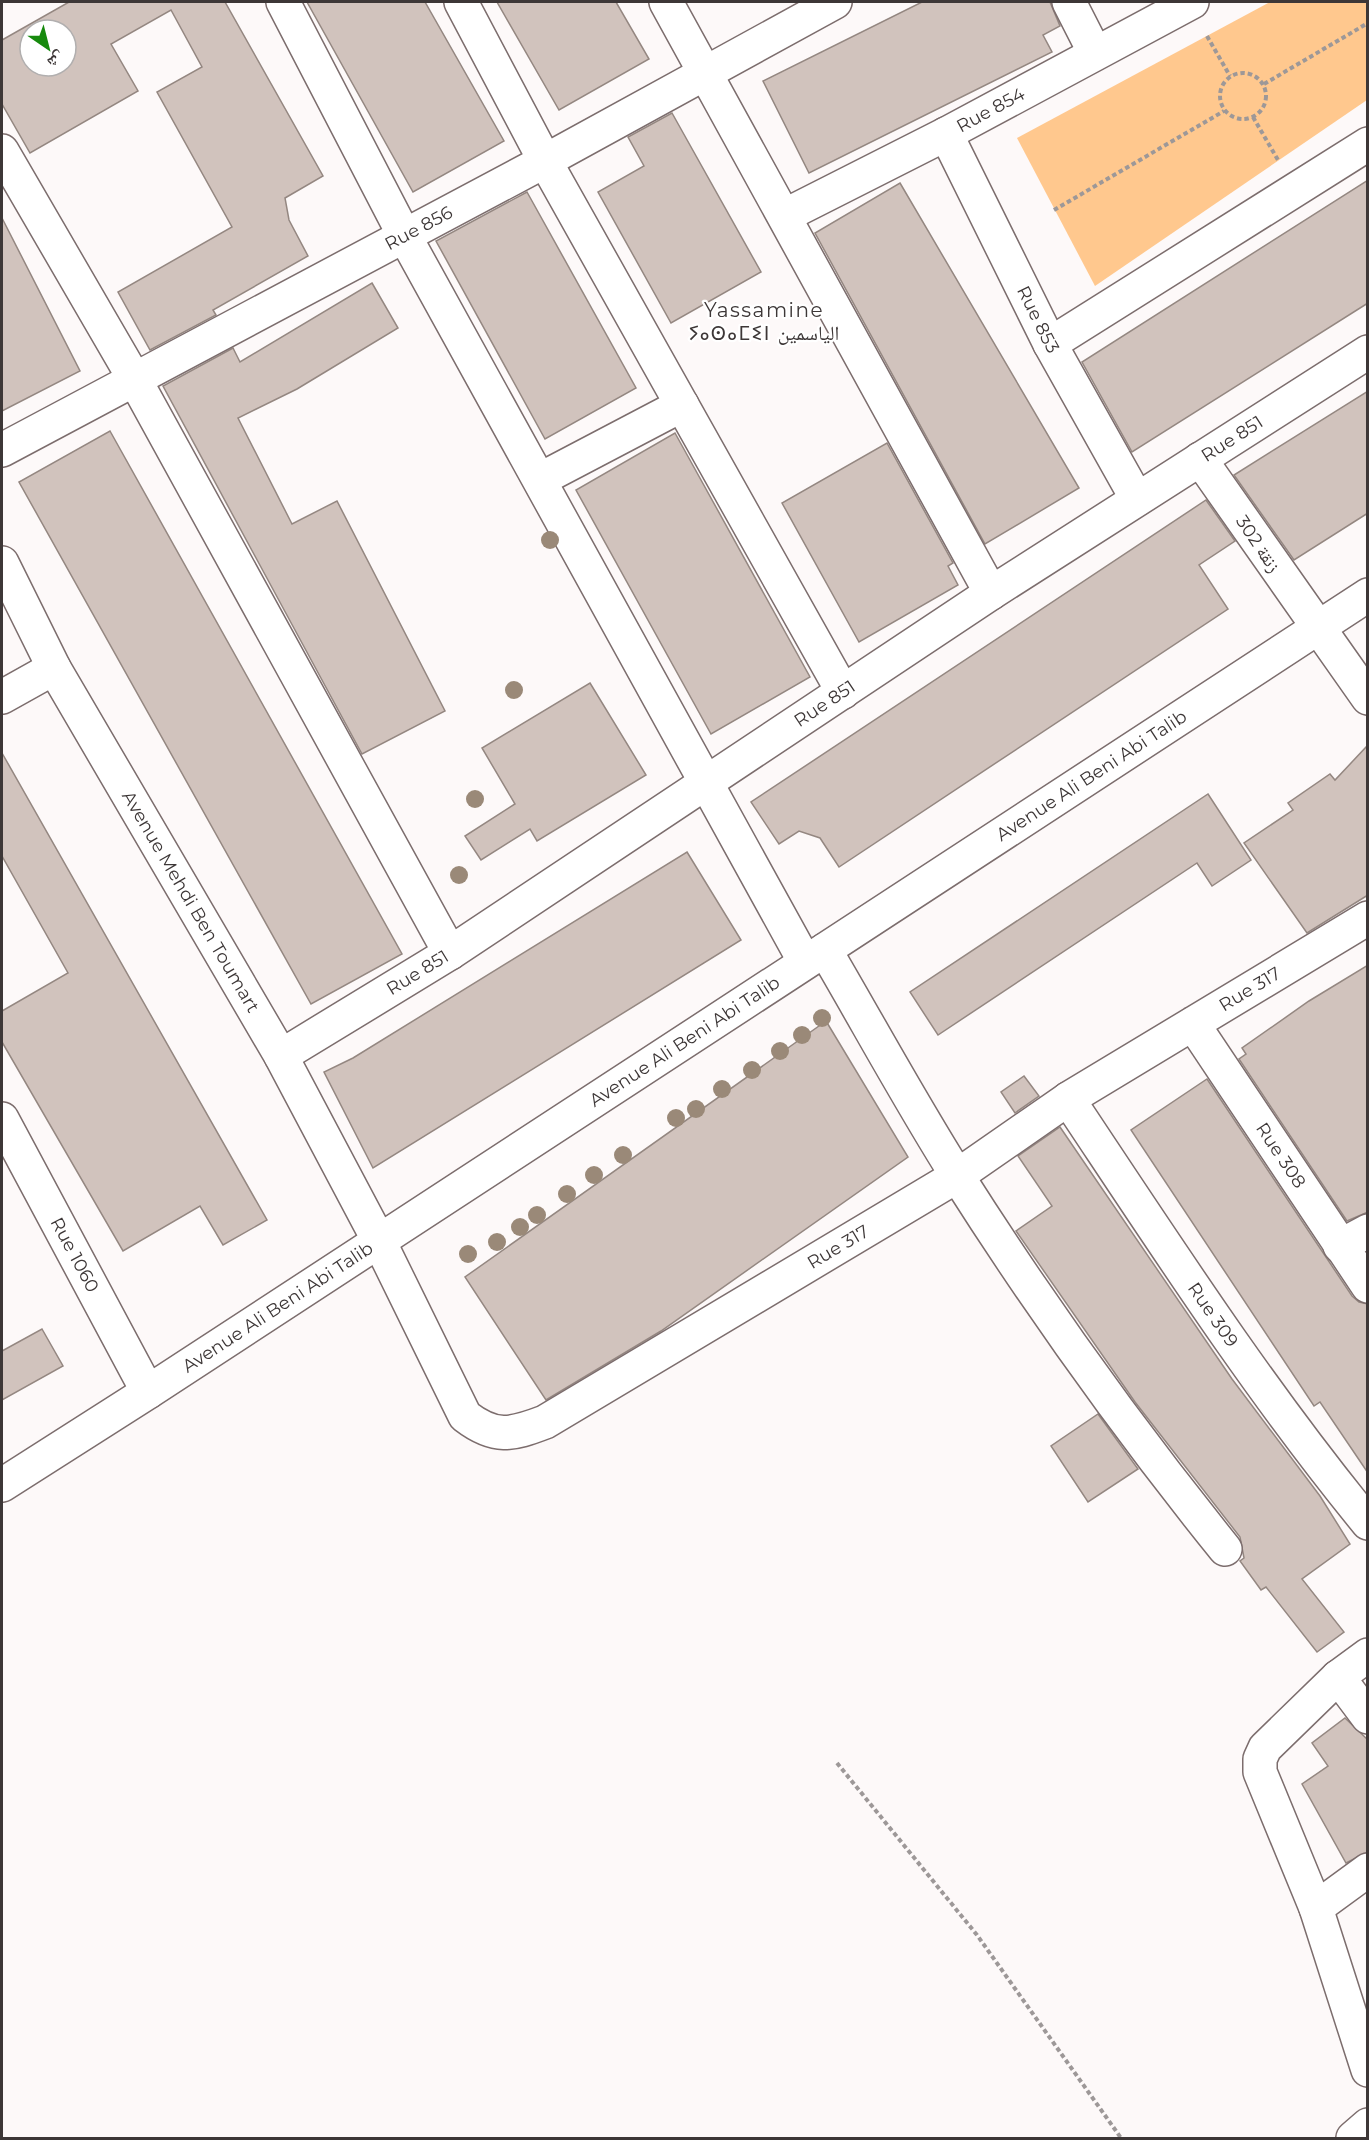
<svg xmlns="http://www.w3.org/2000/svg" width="1369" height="2140" font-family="Montserrat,'Noto Naskh Arabic','Noto Sans Tifinagh',sans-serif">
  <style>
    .green { fill: #ffc88e }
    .building { fill: #d1c3bd; stroke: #948781; stroke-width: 1.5; fill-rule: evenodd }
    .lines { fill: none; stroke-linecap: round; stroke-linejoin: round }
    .minor-casing { stroke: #7c6d6d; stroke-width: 36 }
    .tertiary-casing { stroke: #7c6d6d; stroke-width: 36 }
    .path { stroke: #9d9898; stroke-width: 4; stroke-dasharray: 4.5 3; stroke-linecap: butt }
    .minor { stroke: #fff; stroke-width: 33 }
    .tertiary { stroke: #fff; stroke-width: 33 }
    .tree { fill: #9a8978 }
    .labels { text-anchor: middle; stroke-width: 4.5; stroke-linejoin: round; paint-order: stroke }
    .street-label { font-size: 18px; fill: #3d3737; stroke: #fff }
    .neighbourhood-label { font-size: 20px; letter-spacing: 1.5px; fill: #3d3737; stroke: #fff }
  </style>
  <rect width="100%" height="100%" fill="#fdf9f9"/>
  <path class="green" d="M1270 2H1367V100L1095 286 1017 138Z"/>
  <g class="building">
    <path d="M69 2H225L323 176 285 198 289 220 308 256 213 310 216 315 150 350 118 292 232 227 157 92 202 67 171 10 111 44 138 91 30 153 2 104V40ZM30 30H66V66H30Z"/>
    <path d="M307 2H425L504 141 413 192Z"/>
    <path d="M497 2H616L649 59 559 110Z"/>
    <path d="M922 2H1050L1060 26 1043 35 1052 52 809 173 763 81Z"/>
    <path d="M672 113 761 272 671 323 598 192 644 166 628 137Z"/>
    <path d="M1368 180V303L1132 452 1082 362Z"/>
    <path d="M900 183 1079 488 985 544 815 233Z"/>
    <path d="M527 192 636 388 545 439 436 241Z"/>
    <path d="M2 218 80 371 2 411Z"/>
    <path d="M372 283 398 328 297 389 238 418 292 524 337 501 445 711 362 754 163 386 233 348 240 362Z"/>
    <path d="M1368 391V513L1294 560 1234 475Z"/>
    <path d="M110 431 402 954 311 1004 19 482Z"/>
    <path d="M675 433 810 677 711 734 576 490Z"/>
    <path d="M887 443 953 563 948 566 958 585 859 642 782 503Z"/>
    <path d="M1206 500 1235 541 1199 565 1228 609 839 867 820 838 799 831 779 844 751 802Z"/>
    <path d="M590 683 646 775 537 841 530 829 481 860 465 836 515 804 482 748Z"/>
    <path d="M1368 745V895L1307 933 1244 843 1293 810 1288 803 1330 774 1335 780Z"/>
    <path d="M2 753 267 1220 223 1245 200 1206 123 1251 2 1042V1011L68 973 2 856Z"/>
    <path d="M1208 794 1251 860 1212 886 1197 863 938 1035 910 992Z"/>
    <path d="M687 852 741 940 373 1168 324 1072 353 1058Z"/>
    <path d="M1368 965V1212L1347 1221 1239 1059 1246 1054 1242 1048 1309 1001Z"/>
    <path d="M826 1021 908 1157 661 1331 546 1400 465 1277Z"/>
    <path d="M1024 1076 1039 1096 1015 1113 1001 1092Z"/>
    <path d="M1207 1079 1352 1296 1359 1302 1368 1304V1473L1320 1402 1314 1406 1131 1130Z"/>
    <path d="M1060 1127 1232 1379 1320 1496 1350 1544 1302 1579 1344 1632 1317 1652 1266 1587 1261 1590 1240 1561 1244 1558 1240 1537 1135 1402 1016 1231 1052 1206 1018 1156Z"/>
    <path d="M42 1329 63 1366 2 1400V1351Z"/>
    <path d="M1098 1414 1138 1469 1088 1502 1051 1446Z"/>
    <path d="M1345 1718 1368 1740V1852L1346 1863 1302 1784 1328 1766 1312 1743Z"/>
  </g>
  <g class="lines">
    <g class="minor-casing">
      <g id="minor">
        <path d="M283 2 404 235 805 962"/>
        <path d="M461 2 545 161 843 692"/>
        <path d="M666 2 991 593"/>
        <path d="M1069 2 1095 53"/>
        <path id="s1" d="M946 134 1050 344 1137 499"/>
        <path d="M2 151 135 380 450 953"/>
        <path id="s2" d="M786 215 946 134 1192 2"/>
        <path d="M1050 344 1368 144"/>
        <path id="s3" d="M2 450 545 161 835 2"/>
        <path d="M1200 459 1368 698"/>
        <path d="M541 479 682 405"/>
        <path id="s4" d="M2 563 54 668 281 1056 379 1241 465 1416C495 1439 511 1435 545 1422L957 1176 1068 1099 1368 918"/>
        <path d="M2 697 54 668"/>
        <path d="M825 950C869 1025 911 1103 958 1177 1040 1306 1129 1430 1225 1549"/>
        <path id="s5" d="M1193 1024 1368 1286"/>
        <path id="s6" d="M281 1056 450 953 991 593 1368 352"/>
        <path id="s7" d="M1068 1099C1164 1243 1258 1389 1368 1523"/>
        <path id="s8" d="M2 1119 148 1392"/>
        <path d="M1340 1246 1368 1231"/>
        <path id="s9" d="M2 1485 148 1392 1368 595"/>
        <path d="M1368 1655 1338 1677 1265 1748 1260 1759V1772L1316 1908 1368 2070"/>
        <path d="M1338 1677 1368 1717"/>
        <path d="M1316 1908 1368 1870"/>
      </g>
    </g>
    <g class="tertiary-casing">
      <path id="tertiary" d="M1353 2138 1368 2125"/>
    </g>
    <g class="path">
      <path d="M1207 36 1230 76"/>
      <circle cx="1243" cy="96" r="23"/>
      <path d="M1264 84 1368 23"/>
      <path d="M1253 117 1278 160"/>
      <path d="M1054 210 1224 111"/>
      <path d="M837 1763 977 1935 1121 2138"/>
    </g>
    <use href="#minor" class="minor"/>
    <use href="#tertiary" class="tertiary"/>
  </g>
  <g class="tree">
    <circle cx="550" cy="540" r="9"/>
    <circle cx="514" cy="690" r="9"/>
    <circle cx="475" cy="799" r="9"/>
    <circle cx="459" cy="875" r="9"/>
    <circle cx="822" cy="1018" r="9"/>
    <circle cx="802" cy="1035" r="9"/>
    <circle cx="780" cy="1051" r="9"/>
    <circle cx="752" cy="1070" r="9"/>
    <circle cx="722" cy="1089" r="9"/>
    <circle cx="696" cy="1109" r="9"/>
    <circle cx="676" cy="1118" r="9"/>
    <circle cx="623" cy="1155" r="9"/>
    <circle cx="594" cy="1175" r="9"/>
    <circle cx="567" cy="1194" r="9"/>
    <circle cx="537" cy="1215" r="9"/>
    <circle cx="520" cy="1227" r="9"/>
    <circle cx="497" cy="1242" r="9"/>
    <circle cx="468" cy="1254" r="9"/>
  </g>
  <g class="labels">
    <g class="street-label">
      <text dy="6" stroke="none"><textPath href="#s2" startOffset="230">Rue 854</textPath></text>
      <text dy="6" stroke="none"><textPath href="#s3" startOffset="472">Rue 856</textPath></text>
      <text dy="6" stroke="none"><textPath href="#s1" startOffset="207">Rue 853</textPath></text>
      <text dy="6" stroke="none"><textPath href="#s6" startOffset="1134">Rue 851</textPath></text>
      <text transform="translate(1258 544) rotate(56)" y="6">زنقة 302</text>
      <text dy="6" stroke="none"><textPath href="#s6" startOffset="648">Rue 851</textPath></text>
      <text dy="6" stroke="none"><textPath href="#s9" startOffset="1300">Avenue Ali Beni Abi Talib</textPath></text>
      <text dy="6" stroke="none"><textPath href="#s4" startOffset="388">Avenue Mehdi Ben Toumart</textPath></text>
      <text dy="6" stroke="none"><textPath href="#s6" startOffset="160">Rue 851</textPath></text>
      <text dy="6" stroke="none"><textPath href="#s4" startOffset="1884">Rue 317</textPath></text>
      <text dy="6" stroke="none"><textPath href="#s9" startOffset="814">Avenue Ali Beni Abi Talib</textPath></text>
      <text dy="6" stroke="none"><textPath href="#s5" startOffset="158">Rue 308</textPath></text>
      <text dy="6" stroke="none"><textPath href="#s4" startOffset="1398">Rue 317</textPath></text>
      <text dy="6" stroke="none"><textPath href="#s8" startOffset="154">Rue 1060</textPath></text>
      <text dy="6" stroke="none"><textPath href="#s9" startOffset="328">Avenue Ali Beni Abi Talib</textPath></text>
      <text dy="6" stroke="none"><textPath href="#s7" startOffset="260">Rue 309</textPath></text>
    </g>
    <g class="neighbourhood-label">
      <text x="764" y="317">Yassamine<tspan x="764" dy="23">ⵢⴰⵙⴰⵎⵉⵏ الياسمين</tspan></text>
    </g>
  </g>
  <rect width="1369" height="2140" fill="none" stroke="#3d3737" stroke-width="6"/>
  <g transform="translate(48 48) rotate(145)"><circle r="28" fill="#ffffff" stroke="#b1afaf" stroke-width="1.5"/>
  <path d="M0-4.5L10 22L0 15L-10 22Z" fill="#178a0e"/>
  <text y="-9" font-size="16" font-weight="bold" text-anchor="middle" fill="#3d3737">ش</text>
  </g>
</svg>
